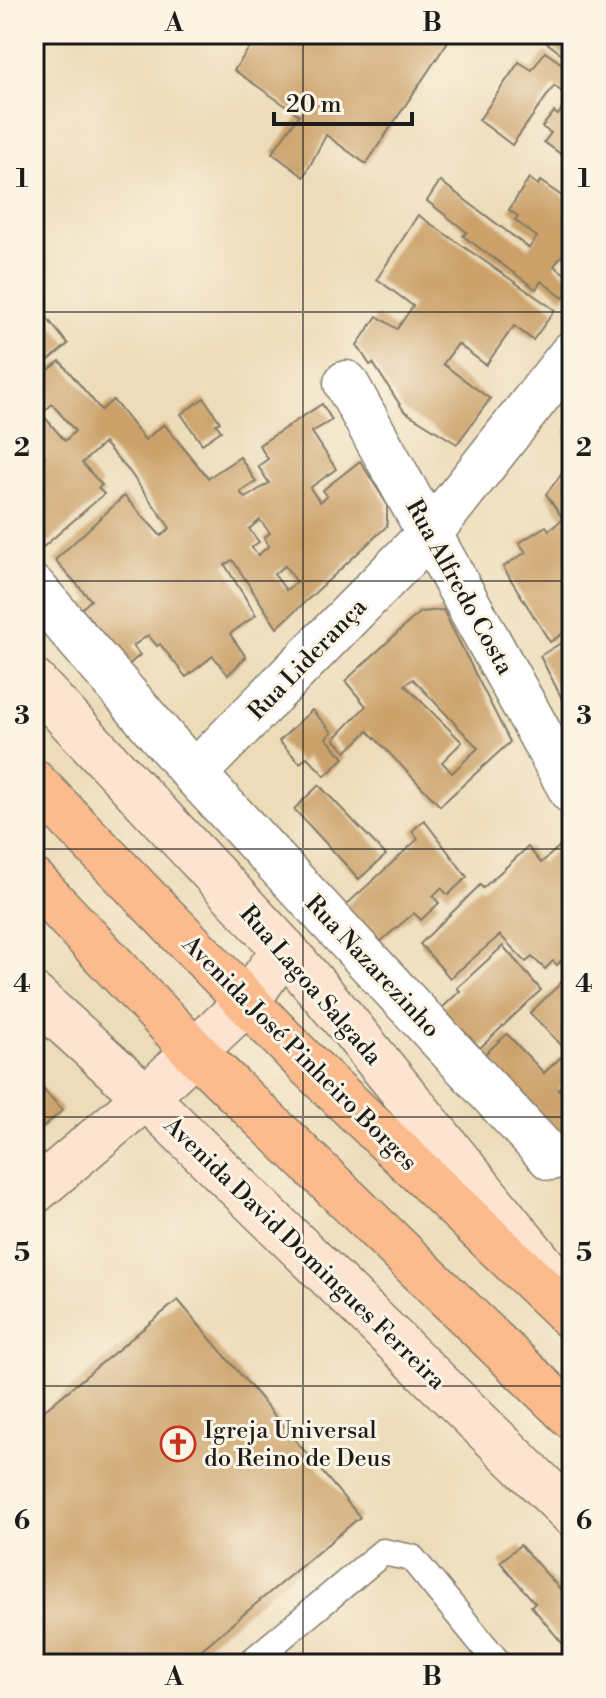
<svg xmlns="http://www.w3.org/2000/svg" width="606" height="1698" font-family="'Libre Bodoni',serif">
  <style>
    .building { fill: #cca26b; fill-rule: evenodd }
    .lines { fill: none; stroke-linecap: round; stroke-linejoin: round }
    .lane-casing { stroke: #847c6a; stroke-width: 29 }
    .street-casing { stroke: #847c6a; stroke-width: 47 }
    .secondary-casing { stroke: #847c6a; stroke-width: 47 }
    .primary-casing { stroke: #847c6a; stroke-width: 47 }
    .lane { stroke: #fff; stroke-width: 26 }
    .street { stroke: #fff; stroke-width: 44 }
    .secondary { stroke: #fde4d1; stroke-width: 44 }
    .primary { stroke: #fbbb8d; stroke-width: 44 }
    .grid { fill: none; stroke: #1c1c1c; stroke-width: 2; stroke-opacity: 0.55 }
    .labels { text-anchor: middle; stroke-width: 6; stroke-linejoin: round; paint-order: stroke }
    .street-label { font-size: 24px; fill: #1c1c1c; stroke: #fcf5e5 }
    .poi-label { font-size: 24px; fill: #1c1c1c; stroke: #fcf5e5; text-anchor: start }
    .neatline { fill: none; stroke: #1c1c1c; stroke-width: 3 }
    .grid-label { font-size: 26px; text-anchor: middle; font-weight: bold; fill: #1c1c1c }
  </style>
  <rect width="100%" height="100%" fill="#fcf5e5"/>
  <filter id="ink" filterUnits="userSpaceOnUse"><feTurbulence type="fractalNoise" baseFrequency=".0125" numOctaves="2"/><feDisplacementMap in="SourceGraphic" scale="16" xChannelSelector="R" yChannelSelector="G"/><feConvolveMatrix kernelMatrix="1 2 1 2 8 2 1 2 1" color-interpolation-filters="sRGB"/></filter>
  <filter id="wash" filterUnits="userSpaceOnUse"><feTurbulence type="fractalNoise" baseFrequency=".006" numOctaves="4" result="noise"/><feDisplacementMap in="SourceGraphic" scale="32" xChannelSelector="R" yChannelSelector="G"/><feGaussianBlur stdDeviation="1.8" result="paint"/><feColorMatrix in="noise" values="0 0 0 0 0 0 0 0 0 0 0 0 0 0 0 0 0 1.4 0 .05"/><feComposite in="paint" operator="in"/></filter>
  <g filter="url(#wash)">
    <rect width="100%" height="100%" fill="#eddcb9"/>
    <g id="blocks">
      <g class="building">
        <path d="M259 34H453L366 164 326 135 304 177 272 153 299 115 234 70Z"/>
        <path d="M552 34H572V62L546 42Z"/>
        <path d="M545 52 572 71V99L554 86 512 145 479 120 519 62 532 70Z"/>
        <path d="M565 105 572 110V162L544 142 551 133 542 127 554 112 558 115Z"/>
        <path d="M529 178 538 185 540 181 572 203V247L565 257 563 254 554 266 572 279V286L563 298 541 281 536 289 463 236 467 232 427 201 440 181 529 248 537 237 515 220 518 216 509 210Z"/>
        <path d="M418 215 555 310 533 340 514 326 486 365 458 344 443 364 490 399 457 444 404 411 373 363 370 365 357 345 377 316 397 329 413 306 377 279Z"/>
        <path d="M34 302 68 344 34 373Z"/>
        <path d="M60 361 101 410 113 400 145 440 164 424 208 478 240 457 256 482 240 492 245 498 269 483 258 466 268 459 259 445 322 404 332 420 312 432 336 469 310 488 320 502 327 496 323 490 360 461 387 504V526L277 628 234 562 232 560 225 565 256 615 230 634 246 657 228 675 213 656 186 677 160 644 157 646 148 635 133 646 140 655 127 666 78 612 91 600 55 560 124 496 161 536 170 528 129 471 104 443 82 463 102 485 98 488 104 494 34 555V466L45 457 43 454 34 461V382ZM52 404 75 431 65 441 42 414ZM260 520 270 533 264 538 269 546 258 555 252 547 259 542 249 529ZM285 566 297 582 286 590 274 574Z"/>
        <path d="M204 398 220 422 216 424 221 431 202 444 181 414Z"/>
        <path d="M572 423V442L565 432Z"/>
        <path d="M572 461V627L550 642 503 567 526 552 519 543 546 526 549 530 563 519 546 494Z"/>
        <path d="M443 610 510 742 440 806 368 731 346 752 334 739 366 706 345 681 420 612ZM413 679 478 748 452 773 442 762 462 742 405 685Z"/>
        <path d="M572 636V718L540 656Z"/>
        <path d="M312 710 332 732 326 738 344 758 325 776 307 757 300 763 279 741Z"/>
        <path d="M319 785 386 855 359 879 294 809Z"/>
        <path d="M424 820 467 877 448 895 441 888 433 896 439 903 421 920 414 913 380 942 345 906 418 839 412 831Z"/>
        <path d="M562 844 572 863V950L557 965 553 961 545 969 532 957 526 962 500 935 450 978 420 944 480 885 483 888 528 847 541 863Z"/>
        <path d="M503 946 541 990 480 1048 442 1008 460 991 457 988Z"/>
        <path d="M572 972V1056L530 1013Z"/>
        <path d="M507 1034 544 1073 561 1057 572 1069V1076L558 1089 572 1103V1148L485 1054Z"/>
        <path d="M34 1069 40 1075 34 1080 63 1110 34 1135Z"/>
        <path d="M178 1300 360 1517 184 1664H34V1419Z"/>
        <path d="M520 1545 572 1602V1655L531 1606 535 1603 500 1562Z"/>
      </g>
    </g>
  </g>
  <g filter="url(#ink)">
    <use href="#blocks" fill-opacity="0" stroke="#847c6a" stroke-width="2"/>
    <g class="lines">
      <g class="lane-casing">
        <path id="lane" d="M249 1664 383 1552 412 1558 499 1664"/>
      </g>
      <g class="street-casing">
        <g id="street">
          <path d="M346 383 572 792"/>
          <path d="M34 588 194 774 551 1158"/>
          <path d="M194 774 430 533 572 353"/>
        </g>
      </g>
      <g class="secondary-casing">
        <g id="secondary">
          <path d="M34 682 284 949 347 1023 558 1284"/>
          <path d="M34 996 146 1097 572 1514"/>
          <path d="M34 1192 146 1097 247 1002 284 949"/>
        </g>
      </g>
      <g class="primary-casing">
        <g id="primary">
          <path d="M34 782 304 1061 572 1318"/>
          <path d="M34 881 195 1052 572 1417"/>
        </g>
      </g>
      <use href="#lane" class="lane"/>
      <use href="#street" class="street"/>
      <use href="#secondary" class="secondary"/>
      <use href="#primary" class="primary"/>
    </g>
  </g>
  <path class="grid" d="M303 34V1664M34 312H572M34 581H572M34 849H572M34 1117H572M34 1386H572"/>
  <defs>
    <g id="church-ring" transform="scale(1.8)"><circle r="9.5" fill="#fcf5e5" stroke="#c8321e" stroke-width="1.5"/><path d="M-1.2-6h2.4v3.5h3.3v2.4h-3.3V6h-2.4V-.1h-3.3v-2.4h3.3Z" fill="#c8321e"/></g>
  </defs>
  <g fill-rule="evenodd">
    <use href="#church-ring" x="178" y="1444"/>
  </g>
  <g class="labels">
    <g class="street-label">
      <text transform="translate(460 587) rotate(61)" y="8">Rua Alfredo Costa</text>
      <text transform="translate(307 659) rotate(-46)" y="8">Rua Liderança</text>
      <text transform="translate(373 966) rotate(47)" y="8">Rua Nazarezinho</text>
      <text transform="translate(311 985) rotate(49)" y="8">Rua Lagoa Salgada</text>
      <text transform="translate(300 1053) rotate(45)" y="8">Avenida José Pinheiro Borges</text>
      <text transform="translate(305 1253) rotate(44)" y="8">Avenida David Domingues Ferreira</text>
    </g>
    <g class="poi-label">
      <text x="204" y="1438">Igreja Universal<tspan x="204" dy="28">do Reino de Deus</tspan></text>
    </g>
  </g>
  <rect width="606" height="1698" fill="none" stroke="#fcf5e5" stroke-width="88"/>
  <path d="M274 112v12h138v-12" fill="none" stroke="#1c1c1c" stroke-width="4"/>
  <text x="286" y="112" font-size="24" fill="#1c1c1c" stroke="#fcf5e5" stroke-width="6" paint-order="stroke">20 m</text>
  <rect x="44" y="44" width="518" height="1610" class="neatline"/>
  <g class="grid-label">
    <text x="174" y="31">A</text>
    <text x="432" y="31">B</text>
    <text x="22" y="187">1</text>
    <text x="584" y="187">1</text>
    <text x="22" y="456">2</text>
    <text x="584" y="456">2</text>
    <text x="22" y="724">3</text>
    <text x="584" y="724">3</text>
    <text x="22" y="992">4</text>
    <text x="584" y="992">4</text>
    <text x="22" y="1261">5</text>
    <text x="584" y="1261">5</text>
    <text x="22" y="1529">6</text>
    <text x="584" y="1529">6</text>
    <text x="174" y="1685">A</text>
    <text x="432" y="1685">B</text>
  </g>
</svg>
